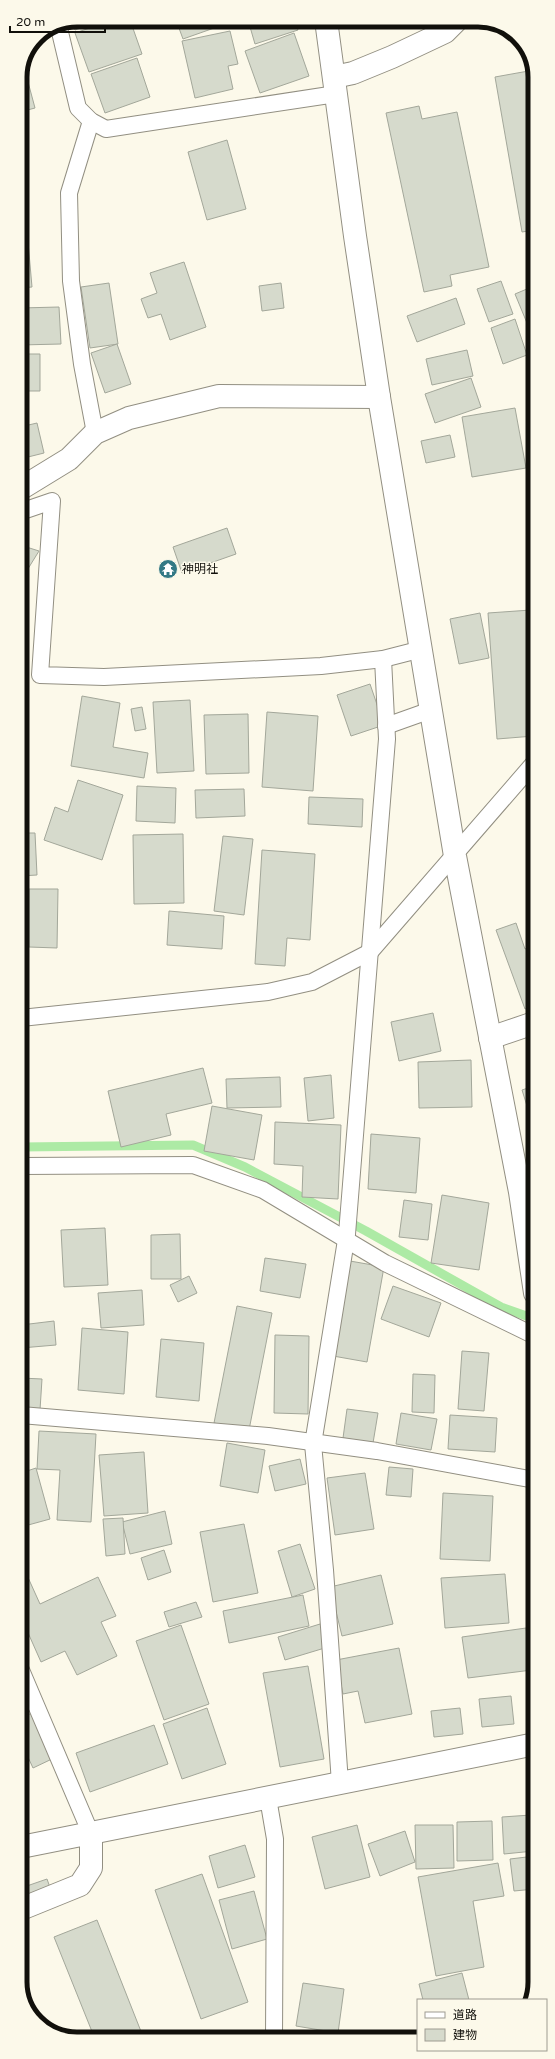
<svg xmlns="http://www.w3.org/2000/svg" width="555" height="2059" font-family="'Varela Round','Noto Sans JP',sans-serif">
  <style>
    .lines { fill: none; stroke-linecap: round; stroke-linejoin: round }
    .stream { stroke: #adeaa5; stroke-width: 9 }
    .building { fill: #d6dacc; stroke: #a3a79a }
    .lane-casing { stroke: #928f82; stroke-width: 18 }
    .street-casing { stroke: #928f82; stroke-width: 24 }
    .secondary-casing { stroke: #928f82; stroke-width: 24 }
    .lane { stroke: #fff; stroke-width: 16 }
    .street { stroke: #fff; stroke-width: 22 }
    .secondary { stroke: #fff; stroke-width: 22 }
    .labels { text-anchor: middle; stroke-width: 3; stroke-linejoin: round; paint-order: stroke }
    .poi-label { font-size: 12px; fill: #11100b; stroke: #fcf9ea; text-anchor: start }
    .rim { fill: none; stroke: #11100b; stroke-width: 5 }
  </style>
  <rect width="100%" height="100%" fill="#fcf9ea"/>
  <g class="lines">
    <path class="stream" d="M21 1147 193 1145 245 1167 366 1231 501 1307 535 1319"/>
  </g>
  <g class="building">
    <path d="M77 20H104L75 30 72 22Z"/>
    <path d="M113 20H130L142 54 89 72 75 33Z"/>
    <path d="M176 20H234V21L183 39Z"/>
    <path d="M248 20H295L298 30 255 44Z"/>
    <path d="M230 31 238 64 228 66 233 89 195 98 182 41Z"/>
    <path d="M294 33 309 76 260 93 245 51Z"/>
    <path d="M137 58 150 97 105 113 91 74Z"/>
    <path d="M24 67 35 108 20 112V77Z"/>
    <path d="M534 70V230L522 232 495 77Z"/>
    <path d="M419 106 422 119 457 112 489 267 450 275 452 286 424 292 386 113Z"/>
    <path d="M227 140 246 209 207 220 188 152Z"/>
    <path d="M20 208H25L32 287 20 288Z"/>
    <path d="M184 262 206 327 170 340 161 314 148 318 141 299 157 293 150 273Z"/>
    <path d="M501 281 513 314 489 322 477 289Z"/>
    <path d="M109 283 118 344 90 348 81 287Z"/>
    <path d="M281 283 284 308 262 311 259 286Z"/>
    <path d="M534 286V340L515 294Z"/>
    <path d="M456 298 465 324 417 342 407 316Z"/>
    <path d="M59 307 61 344 20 345V308Z"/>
    <path d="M515 319 527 355 503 364 491 328Z"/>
    <path d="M117 344 131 384 105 393 91 353Z"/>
    <path d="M467 350 473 376 432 385 426 359Z"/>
    <path d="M20 354H40V391H25L26 426H20Z"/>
    <path d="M471 378 481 407 435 423 425 394Z"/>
    <path d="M515 408 526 468 472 477 462 417Z"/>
    <path d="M37 423 44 453 20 459V427Z"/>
    <path d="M450 435 455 457 426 463 421 441Z"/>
    <path d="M227 528 236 554 182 573 173 547Z"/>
    <path d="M20 545 39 551 26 572 20 571Z"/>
    <path d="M531 610 534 649V736L497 739 488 613Z"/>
    <path d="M480 613 489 658 459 664 450 619Z"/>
    <path d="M370 684 384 725 351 736 337 695Z"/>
    <path d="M82 696 120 703 113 747 148 753 144 778 71 766Z"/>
    <path d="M190 700 194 771 157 773 153 702Z"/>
    <path d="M142 707 146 729 135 731 131 709Z"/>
    <path d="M267 712 318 716 313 791 262 787Z"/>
    <path d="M248 714 249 773 206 774 204 715Z"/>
    <path d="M78 780 123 795 102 860 44 840 55 807 68 812Z"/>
    <path d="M137 786 176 788 175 823 136 821Z"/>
    <path d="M244 789 245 816 196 818 195 790Z"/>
    <path d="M309 797 363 799 362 827 308 824Z"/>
    <path d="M20 833H35L37 875 20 876Z"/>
    <path d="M183 834 184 903 134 904 133 835Z"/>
    <path d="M223 836 253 839 244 915 214 911Z"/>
    <path d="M262 850 315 854 310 940 287 938 285 966 255 964Z"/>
    <path d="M29 889H58L57 948 29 947Z"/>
    <path d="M534 903V927L527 906Z"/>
    <path d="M169 911 224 916 222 949 167 945Z"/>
    <path d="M516 923 525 949 534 945V1006L525 1009 496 930Z"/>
    <path d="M433 1013 441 1051 399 1061 391 1022Z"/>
    <path d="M471 1060 472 1107 419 1108 418 1062Z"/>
    <path d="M203 1068 212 1103 166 1114 171 1135 121 1147 108 1091Z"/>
    <path d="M331 1075 334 1118 308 1121 304 1078Z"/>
    <path d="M280 1077 281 1107 227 1108 226 1079Z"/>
    <path d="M534 1086V1128L522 1090Z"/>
    <path d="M212 1106 262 1115 254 1160 204 1151Z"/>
    <path d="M275 1122 341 1125 338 1199 302 1197 303 1166 274 1164Z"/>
    <path d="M371 1134 420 1138 416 1193 368 1189Z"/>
    <path d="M442 1195 489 1203 479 1270 431 1263Z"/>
    <path d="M404 1200 432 1204 428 1240 399 1237Z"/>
    <path d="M105 1228 108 1285 64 1287 61 1230Z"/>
    <path d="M180 1234 181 1279H151V1235Z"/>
    <path d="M265 1258 306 1264 300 1298 260 1291Z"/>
    <path d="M350 1261 384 1267 367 1362 333 1356Z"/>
    <path d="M189 1276 197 1293 178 1302 170 1285Z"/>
    <path d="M393 1286 441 1303 429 1337 381 1319Z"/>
    <path d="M142 1290 144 1325 101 1328 98 1293Z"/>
    <path d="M237 1306 272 1313 249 1430 214 1423Z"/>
    <path d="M54 1321 56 1345 21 1348V1325Z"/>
    <path d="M82 1328 128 1332 124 1394 78 1390Z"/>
    <path d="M275 1335 309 1336 308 1414 274 1413Z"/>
    <path d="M161 1339 204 1343 199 1401 156 1397Z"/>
    <path d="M462 1351 489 1353 484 1411 458 1409Z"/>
    <path d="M413 1374 435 1375 434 1413 412 1412Z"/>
    <path d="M21 1378 42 1379 40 1410H21Z"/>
    <path d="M347 1409 378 1413 373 1443 343 1438Z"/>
    <path d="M401 1413 437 1419 431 1450 396 1444Z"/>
    <path d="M450 1415 497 1418 495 1452 448 1449Z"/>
    <path d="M39 1431 96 1434 91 1522 57 1520 60 1470 37 1469Z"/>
    <path d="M21 1437 26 1465 21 1466Z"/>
    <path d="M227 1443 265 1450 258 1493 220 1486Z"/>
    <path d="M144 1452 148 1513 104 1516 99 1455Z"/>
    <path d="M300 1459 306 1484 275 1491 269 1466Z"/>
    <path d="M389 1467 413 1469 411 1497 386 1495Z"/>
    <path d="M36 1468 50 1519 21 1527V1473Z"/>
    <path d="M365 1473 374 1529 335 1535 327 1478Z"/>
    <path d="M443 1493 493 1496 490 1561 440 1559Z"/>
    <path d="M165 1511 172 1544 130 1554 122 1522Z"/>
    <path d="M123 1518 125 1554 106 1556 103 1519Z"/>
    <path d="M244 1524 258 1593 213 1602 200 1532Z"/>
    <path d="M300 1544 315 1589 292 1597 278 1551Z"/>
    <path d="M164 1550 171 1572 148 1580 141 1558Z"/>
    <path d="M21 1562 40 1604 98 1577 116 1616 101 1622 117 1656 77 1675 65 1651 41 1662 21 1617Z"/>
    <path d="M505 1574 509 1623 445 1628 441 1578Z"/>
    <path d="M381 1575 393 1624 342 1636 330 1587Z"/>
    <path d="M303 1595 309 1626 229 1643 223 1611Z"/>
    <path d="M196 1602 202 1617 169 1627 164 1612Z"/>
    <path d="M320 1624 328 1647 285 1660 278 1637Z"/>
    <path d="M181 1625 209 1704 164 1720 136 1641Z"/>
    <path d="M526 1628 532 1670 468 1678 462 1637Z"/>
    <path d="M399 1648 412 1714 365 1723 358 1691 343 1694 336 1660Z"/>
    <path d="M308 1666 324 1759 280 1767 263 1673Z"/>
    <path d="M511 1696 514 1724 482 1727 479 1699Z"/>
    <path d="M207 1708 226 1764 182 1779 163 1724Z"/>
    <path d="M460 1708 463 1734 434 1737 431 1711Z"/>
    <path d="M34 1712 54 1758 33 1768 21 1742V1718Z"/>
    <path d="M154 1725 168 1764 90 1792 76 1753Z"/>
    <path d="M531 1815 534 1851 504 1854 502 1817Z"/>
    <path d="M492 1821 493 1860 457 1861V1822Z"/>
    <path d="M357 1825 370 1877 325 1889 312 1837Z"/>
    <path d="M415 1825H453L454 1868 416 1869Z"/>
    <path d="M405 1831 415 1862 380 1876 368 1844Z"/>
    <path d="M245 1845 255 1877 218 1888 209 1856Z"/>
    <path d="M535 1856V1889L514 1891 510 1859Z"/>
    <path d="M498 1863 504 1896 473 1901 484 1967 436 1976 418 1877Z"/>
    <path d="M202 1874 248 2002 201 2019 155 1890Z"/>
    <path d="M47 1879 52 1893 21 1904V1888Z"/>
    <path d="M254 1891 267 1939 232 1949 219 1900Z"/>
    <path d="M97 1920 144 2039H95L54 1937Z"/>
    <path d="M462 1973 469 2000H423L419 1984Z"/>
    <path d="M303 1983 344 1989 338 2033 296 2026Z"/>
    <path d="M255 2033 257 2038H238Z"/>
    <path d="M382 2033V2038H350L349 2034Z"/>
  </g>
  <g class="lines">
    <g class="lane-casing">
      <g id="lane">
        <path d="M59 28 78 108 91 121 106 129 336 94"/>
        <path d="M91 121 69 193 71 281 82 364 95 433"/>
        <path d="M20 512 52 501 40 675 104 677 321 666 383 659 422 649"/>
        <path d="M386 726 431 710"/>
        <path d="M21 1018 268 992 312 982 370 952 534 763"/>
        <path d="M21 1166 193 1165 263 1190 385 1263 535 1336"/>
        <path d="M21 1415 268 1436 377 1451 535 1480"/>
        <path d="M21 1670 91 1834"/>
        <path d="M340 1783 325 1570 313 1444 347 1234 387 739 383 659"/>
        <path d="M268 1798 275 1839 274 2038"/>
      </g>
    </g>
    <g class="street-casing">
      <g id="street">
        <path d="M326 20 355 236 379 397 455 856 520 1192 535 1293"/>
        <path d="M334 77 353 73 392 57 445 32 457 20"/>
        <path d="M20 489 69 459 95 433 129 418 219 396 379 397"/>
        <path d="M490 1038 534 1023"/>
        <path d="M21 1909 80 1885 91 1868V1834"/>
      </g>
    </g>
    <g class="secondary-casing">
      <path id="secondary" d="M21 1847 535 1744"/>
    </g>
    <use href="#lane" class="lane"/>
    <use href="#street" class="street"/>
    <use href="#secondary" class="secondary"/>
  </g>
  <defs>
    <g id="temple-disc" transform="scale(1)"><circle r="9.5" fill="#337985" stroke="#fcf9ea"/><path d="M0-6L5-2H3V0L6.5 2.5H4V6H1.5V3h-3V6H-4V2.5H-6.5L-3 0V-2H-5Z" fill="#fff"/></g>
  </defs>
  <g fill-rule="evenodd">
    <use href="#temple-disc" x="168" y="569"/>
  </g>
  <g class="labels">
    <g class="poi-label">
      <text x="182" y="573">神明社</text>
    </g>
  </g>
  <path d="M0 0H555V2059H0ZM77 27H478A50 50 0 0 1 528 77V1982A50 50 0 0 1 478 2032H77A50 50 0 0 1 27 1982V77A50 50 0 0 1 77 27Z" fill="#fcf9ea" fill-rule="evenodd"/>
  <path class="rim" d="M77 27H478A50 50 0 0 1 528 77V1982A50 50 0 0 1 478 2032H77A50 50 0 0 1 27 1982V77A50 50 0 0 1 77 27Z"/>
  <rect x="417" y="1999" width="130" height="52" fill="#fcf9ea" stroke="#9e9c91"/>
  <rect x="425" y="2012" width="20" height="6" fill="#ffffff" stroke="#9e9c91"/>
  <text x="453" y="2019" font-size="12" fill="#11100b">道路</text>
  <rect x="425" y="2029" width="20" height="12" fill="#d6dacc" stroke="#9e9c91"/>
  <text x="453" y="2039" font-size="12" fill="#11100b">建物</text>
  <path d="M10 26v6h95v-6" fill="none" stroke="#11100b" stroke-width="2"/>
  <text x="16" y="26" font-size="12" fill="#11100b" stroke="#fcf9ea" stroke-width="3" paint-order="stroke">20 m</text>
</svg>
